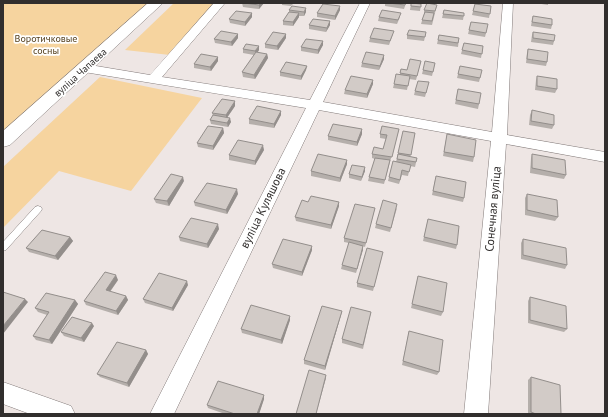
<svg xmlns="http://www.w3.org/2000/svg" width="608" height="417" font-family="'PT Sans',sans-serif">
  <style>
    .green { fill: #f6d49f }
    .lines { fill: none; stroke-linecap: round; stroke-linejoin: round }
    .service-casing { stroke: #837b7a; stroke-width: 1 }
    .minor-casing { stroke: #837b7a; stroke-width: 1 }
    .secondary-casing { stroke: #837b7a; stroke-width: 1 }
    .service { fill: #fff; fill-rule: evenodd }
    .minor { fill: #fff; fill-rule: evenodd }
    .secondary { fill: #fff; fill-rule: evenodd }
    .wall { fill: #b5afab }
    .shaded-wall { fill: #938e8b }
    .building { fill: #d2cbc7; stroke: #938e8b }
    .labels { text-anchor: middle; stroke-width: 3.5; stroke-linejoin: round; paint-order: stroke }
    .far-park-label { font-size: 10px; fill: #564220; stroke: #fff }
    .far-street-label { font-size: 10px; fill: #312e2d; stroke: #fff }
    .street-label { font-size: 12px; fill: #312e2d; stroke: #fff }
  </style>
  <rect width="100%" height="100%" fill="#eee6e4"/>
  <g class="green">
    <path d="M3 3H150L3 138Z"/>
    <path d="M174 3H215L170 55 125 50Z"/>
    <path d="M100 77 202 98 131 191 59 171 3 228V167Z"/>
  </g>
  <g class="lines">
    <g class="service-casing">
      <path id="service" d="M38 206 41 207 42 209 41 211 6 250 3 251V242L35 207Z"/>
    </g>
    <g class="minor-casing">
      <g id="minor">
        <path d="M214 3H225L162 77 310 100 360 3H370L323 102 492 132 503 3H513L507 135 605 152V162L506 144 488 414H464L491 141 319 110 174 414H150L306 108 84 72 80 71 78 68 80 65 84 64 150 75Z"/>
        <path d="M3 382 71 406 75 414H30L3 404Z"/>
      </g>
    </g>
    <g class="secondary-casing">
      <path id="secondary" d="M148 3H163L10 145 3 147V131Z"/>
    </g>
    <use href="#service" class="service"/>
    <use href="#minor" class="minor"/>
    <use href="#secondary" class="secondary"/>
  </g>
  <g class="wall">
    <path d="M242 3H264L259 9 243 7Z"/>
    <path d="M282 3H294L291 6 282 5Z"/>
    <path d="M385 3H406L404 9 385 6Z"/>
    <path d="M411 3 421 4 420 11 410 10Z"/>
    <path d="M535 3H548V5Z"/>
    <path d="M475 4 491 6 489 18 472 15Z"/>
    <path d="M437 5 432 25 421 24 424 14V10Z"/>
    <path d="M289 10 306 12 304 16H299V17L293 26 283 25V21L289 12Z"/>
    <path d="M340 10 335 20 317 17V13Z"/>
    <path d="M444 10 464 13 463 20 442 18Z"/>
    <path d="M252 13V17L245 26 230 23 229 19Z"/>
    <path d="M533 16 552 25 551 29 531 26 532 20Z"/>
    <path d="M379 17H400L397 24 378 21Z"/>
    <path d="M330 21V25L326 32 309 29V25Z"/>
    <path d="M471 22 486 33 485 37 468 34Z"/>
    <path d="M426 32 424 41 407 39V35Z"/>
    <path d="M533 32 554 41 553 45 531 42 532 35Z"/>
    <path d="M238 34V38L232 46 215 43 214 39Z"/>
    <path d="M393 34 389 45 369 42 370 38Z"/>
    <path d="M439 35 459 38 458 47 437 44Z"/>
    <path d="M286 38 278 50 265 48V44Z"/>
    <path d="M323 41V45L318 54 301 51V47Z"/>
    <path d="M464 43 483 46 481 58 461 54Z"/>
    <path d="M259 46V50L257 53 267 54 268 58 255 79 243 77 242 72 254 55 243 53V49Z"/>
    <path d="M528 49 547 62 546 66 526 63 527 53Z"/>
    <path d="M218 57V61L211 71 194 68V64Z"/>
    <path d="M384 59 379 70 361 67 362 63Z"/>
    <path d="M421 61 416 80 409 79 407 90 393 88 394 84 400 74 401 69 407 70Z"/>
    <path d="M435 63 432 76 422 74 423 70Z"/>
    <path d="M307 66 306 70 301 80 280 76V72Z"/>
    <path d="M460 66 480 78 479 82 457 78Z"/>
    <path d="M537 76 557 89 555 93 535 90 536 80Z"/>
    <path d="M429 82 425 97 414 95 415 91Z"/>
    <path d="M373 84 367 98 344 94 345 90Z"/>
    <path d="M458 89 479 104 478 109 455 104Z"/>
    <path d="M235 106 227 118 231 122 228 127 211 124 210 120 213 116 212 113Z"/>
    <path d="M532 110 554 125 552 129 529 125 530 115Z"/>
    <path d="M281 111V115L274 128 249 124V119Z"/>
    <path d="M223 128 224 133 213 150 198 147 197 143Z"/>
    <path d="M362 129V134L357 146 328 140V136Z"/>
    <path d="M399 129 384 184 368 181 369 177 375 159 372 158V154L383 149 386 139 380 138V134Z"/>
    <path d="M415 133 410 157 417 158 415 167 410 166 408 176 402 175 399 184 388 181 389 177 396 162 398 153Z"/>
    <path d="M447 134 474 157 473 162 443 156Z"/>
    <path d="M264 150 255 165 229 160V155Z"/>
    <path d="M532 154 566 175 564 179 530 173 531 158Z"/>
    <path d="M347 160V164L340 182 311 176V171Z"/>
    <path d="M365 171 361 181 349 178V174Z"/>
    <path d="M435 180 464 198 463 202 432 195Z"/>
    <path d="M184 181 169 206 156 203 154 199Z"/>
    <path d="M238 194 227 214 195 206 194 202Z"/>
    <path d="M527 194 558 217 555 221 525 215V198Z"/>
    <path d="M308 202 339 206 331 229 296 221 295 217Z"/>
    <path d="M375 208 365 247 363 246 356 273 341 269 342 265 349 243 344 242V238Z"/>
    <path d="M397 208 390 232 375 228 376 224Z"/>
    <path d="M428 219 457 245 456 249 423 241Z"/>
    <path d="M219 229 208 248 180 241 179 237Z"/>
    <path d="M70 237 73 241 58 260 29 252 26 248Z"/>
    <path d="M523 239 567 265 565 269 521 259V243Z"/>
    <path d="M312 250 302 276 273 268 272 264Z"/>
    <path d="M382 256 373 291 357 287V283Z"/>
    <path d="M418 276 443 312 441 316 411 308Z"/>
    <path d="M118 280 110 292 126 296 128 300 118 315 86 305 84 301Z"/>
    <path d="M188 285 173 311 145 303 143 299Z"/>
    <path d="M530 297 567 329 564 332 528 323V301Z"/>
    <path d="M75 300 78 304 52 344 36 340 33 336 47 315 38 312 35 308Z"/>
    <path d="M342 311 341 315 325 370 304 364V360Z"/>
    <path d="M371 312 363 349 342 343V339Z"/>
    <path d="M290 320 282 344 242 333 241 329Z"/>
    <path d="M94 326 84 342 64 336 61 332Z"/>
    <path d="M409 331 439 372 437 375 402 365Z"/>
    <path d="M146 350 148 354 129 387 100 377 97 374Z"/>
    <path d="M531 377 561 414H528V380Z"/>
    <path d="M264 395V399L259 414H225L208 408 207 405Z"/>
  </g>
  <g class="shaded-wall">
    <path d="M261 3H264L259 9V5Z"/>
    <path d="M340 6V10L335 20V16Z"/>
    <path d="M306 8V12L304 16V12Z"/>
    <path d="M252 13V17L245 26V22Z"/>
    <path d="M299 13V17L293 26V22Z"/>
    <path d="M330 21V25L326 32 327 28Z"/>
    <path d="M238 34V38L232 46 231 42Z"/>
    <path d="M286 34V38L278 50 277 46Z"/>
    <path d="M323 41V45L318 54V50Z"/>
    <path d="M259 46V50L256 55 255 51Z"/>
    <path d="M267 54 268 58 255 79 254 75Z"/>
    <path d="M384 55V59L379 70 380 66Z"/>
    <path d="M218 57V61L211 71 210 67Z"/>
    <path d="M307 66 306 70 301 80V76Z"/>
    <path d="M373 80V84L367 98V94Z"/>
    <path d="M235 101V106L226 119V115Z"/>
    <path d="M281 111V115L274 128V124Z"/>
    <path d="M230 118 231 122 228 127 227 123Z"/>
    <path d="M223 128 224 133 213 150V146Z"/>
    <path d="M362 129V134L357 146V142Z"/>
    <path d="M263 145 264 150 255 165V161Z"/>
    <path d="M347 160V164L340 182V178Z"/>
    <path d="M365 167V171L361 181 362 177Z"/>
    <path d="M183 177 184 181 169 206 167 201Z"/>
    <path d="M237 189 238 194 227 214 226 210Z"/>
    <path d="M339 202V206L331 229V225Z"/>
    <path d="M218 224 219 229 208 248 207 244Z"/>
    <path d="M70 237 73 241 58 260 55 256Z"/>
    <path d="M312 246V250L302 276V272Z"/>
    <path d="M363 246V250L356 273 357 269Z"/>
    <path d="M116 275 118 280 108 294 106 290Z"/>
    <path d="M187 281 188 285 173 311 172 308Z"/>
    <path d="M126 296 128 300 118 315 116 311Z"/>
    <path d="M25 299 28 302 3 334V326Z"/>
    <path d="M75 300 78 304 52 344 49 340Z"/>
    <path d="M342 311 341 315 325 370V366Z"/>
    <path d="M290 316V320L282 344 281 340Z"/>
    <path d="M92 323 94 326 84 342 81 338Z"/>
    <path d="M146 350 148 354 129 387 127 383Z"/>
    <path d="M326 375V378L316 414Z"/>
    <path d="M264 395V399L259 414H257Z"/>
  </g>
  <g class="building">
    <path d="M244 3H261L259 5Z"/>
    <path d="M388 3H406L405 5Z"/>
    <path d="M411 3 421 4V7L411 6Z"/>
    <path d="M427 3 437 5 435 11 424 10Z"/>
    <path d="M323 4 340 6 335 16 317 13Z"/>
    <path d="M475 4 491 6 490 14 473 11Z"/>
    <path d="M292 6 306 8 304 12 289 10Z"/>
    <path d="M382 10 401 13 398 20 379 17Z"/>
    <path d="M444 10 464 13V16L443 14Z"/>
    <path d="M236 11 252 13 245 22 229 19Z"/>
    <path d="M289 12 299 13 293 22 283 21Z"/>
    <path d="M425 12 434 13 432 21 422 20Z"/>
    <path d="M533 16 552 19V25L532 22Z"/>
    <path d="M313 19 330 21 327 28 309 25Z"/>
    <path d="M471 22 488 24 486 33 469 30Z"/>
    <path d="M374 28 394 31 390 41 370 38Z"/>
    <path d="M409 30 426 32 425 37 407 35Z"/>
    <path d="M221 31 238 34 231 42 214 39Z"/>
    <path d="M273 32 286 34 277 46 265 44Z"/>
    <path d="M533 32 555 35 554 41 533 38Z"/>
    <path d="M439 35 459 38 458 43 438 40Z"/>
    <path d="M306 39 323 41 318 50 301 47Z"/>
    <path d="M464 43 483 46 482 54 462 50Z"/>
    <path d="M246 44 259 46 255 51 243 49Z"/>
    <path d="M528 49 548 52 547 62 527 59Z"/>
    <path d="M256 52 267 54 254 75 242 72Z"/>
    <path d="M366 52 384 55 380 66 362 63Z"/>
    <path d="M201 54 218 57 210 67 194 64Z"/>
    <path d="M410 59 421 61 417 76 400 73 401 69 407 70Z"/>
    <path d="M425 61 435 63 433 72 423 70Z"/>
    <path d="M286 62 307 66 301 76 280 72Z"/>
    <path d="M460 66 482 70 480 78 458 74Z"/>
    <path d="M396 74 410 76 408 86 394 84Z"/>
    <path d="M351 76 373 80 367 94 345 90Z"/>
    <path d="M537 76 557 79V89L537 86Z"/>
    <path d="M418 81 429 82 426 93 415 91Z"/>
    <path d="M458 89 481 93 479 104 456 100Z"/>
    <path d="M222 99 235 101 226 115 212 113Z"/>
    <path d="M257 106 281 111 274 124 249 119Z"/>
    <path d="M532 110 554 115V125L531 121Z"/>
    <path d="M213 115 230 118 227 123 210 120Z"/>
    <path d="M333 124 362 129 357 142 328 136Z"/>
    <path d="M208 126 223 128 213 146 197 143Z"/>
    <path d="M382 126 399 129 392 157 372 154 374 147 383 149 387 135 380 134Z"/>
    <path d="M403 131 415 133 411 155 398 153Z"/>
    <path d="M447 134 476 140 474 157 444 152Z"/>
    <path d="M238 140 263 145 255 161 229 155Z"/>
    <path d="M318 154 347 160 340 178 311 171Z"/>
    <path d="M398 154 417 158 416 162 397 159Z"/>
    <path d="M532 154 565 160 566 175 532 168Z"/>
    <path d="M375 158 390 160 385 180 369 177Z"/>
    <path d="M393 161 411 165 409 172 402 170 400 180 389 177Z"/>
    <path d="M352 165 365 167 362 177 349 174Z"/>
    <path d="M171 174 183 177 167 201 154 199Z"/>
    <path d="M436 176 466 182 464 198 433 191Z"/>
    <path d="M207 183 237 189 226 210 194 202Z"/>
    <path d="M527 194 557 200 558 217 527 210Z"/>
    <path d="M311 196 339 202 331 225 295 217 302 200 308 202Z"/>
    <path d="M383 200 397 204 391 228 376 224Z"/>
    <path d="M355 204 375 208 366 243 344 238Z"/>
    <path d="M191 218 218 224 207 244 179 237Z"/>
    <path d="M428 219 459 226 457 245 424 237Z"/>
    <path d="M42 230 70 237 55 256 26 248Z"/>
    <path d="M283 239 312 246 302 272 272 264Z"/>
    <path d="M523 239 566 248 567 265 523 255Z"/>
    <path d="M349 242 363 246 357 269 342 265Z"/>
    <path d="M367 248 383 252 374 287 357 283Z"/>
    <path d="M105 272 116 275 106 290 126 296 116 311 84 301Z"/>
    <path d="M159 273 187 281 172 308 143 299Z"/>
    <path d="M418 276 447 283 443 312 412 304Z"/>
    <path d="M3 292 25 299 3 326Z"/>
    <path d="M46 293 75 300 49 340 33 336 49 312 35 308Z"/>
    <path d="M530 297 566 306 567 329 530 320Z"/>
    <path d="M251 305 290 316 281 340 241 329Z"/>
    <path d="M322 306 342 311 325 366 304 360Z"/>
    <path d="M351 307 371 312 363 345 342 339Z"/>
    <path d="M72 317 92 323 81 338 61 332Z"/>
    <path d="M409 331 443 340 439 372 403 361Z"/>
    <path d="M117 342 146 350 127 383 97 374Z"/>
    <path d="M309 370 326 375 316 414H296Z"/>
    <path d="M531 377 560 385 561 414H536L531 412Z"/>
    <path d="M218 381 264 395 257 414H235L207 405Z"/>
  </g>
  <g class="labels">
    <g class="far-park-label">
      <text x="46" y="42">Воротичковые<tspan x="46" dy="12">сосны</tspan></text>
    </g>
    <g class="far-street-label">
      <text transform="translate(80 72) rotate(-42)" y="4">вуліца Чапаева</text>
    </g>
    <g class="street-label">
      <text transform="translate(263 208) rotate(-64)" y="4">вуліца Куляшова</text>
      <text transform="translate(493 209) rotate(-85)" y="4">Сонечная вуліца</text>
    </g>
  </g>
  <rect width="608" height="417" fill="none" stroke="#312e2d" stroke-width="8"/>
</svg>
